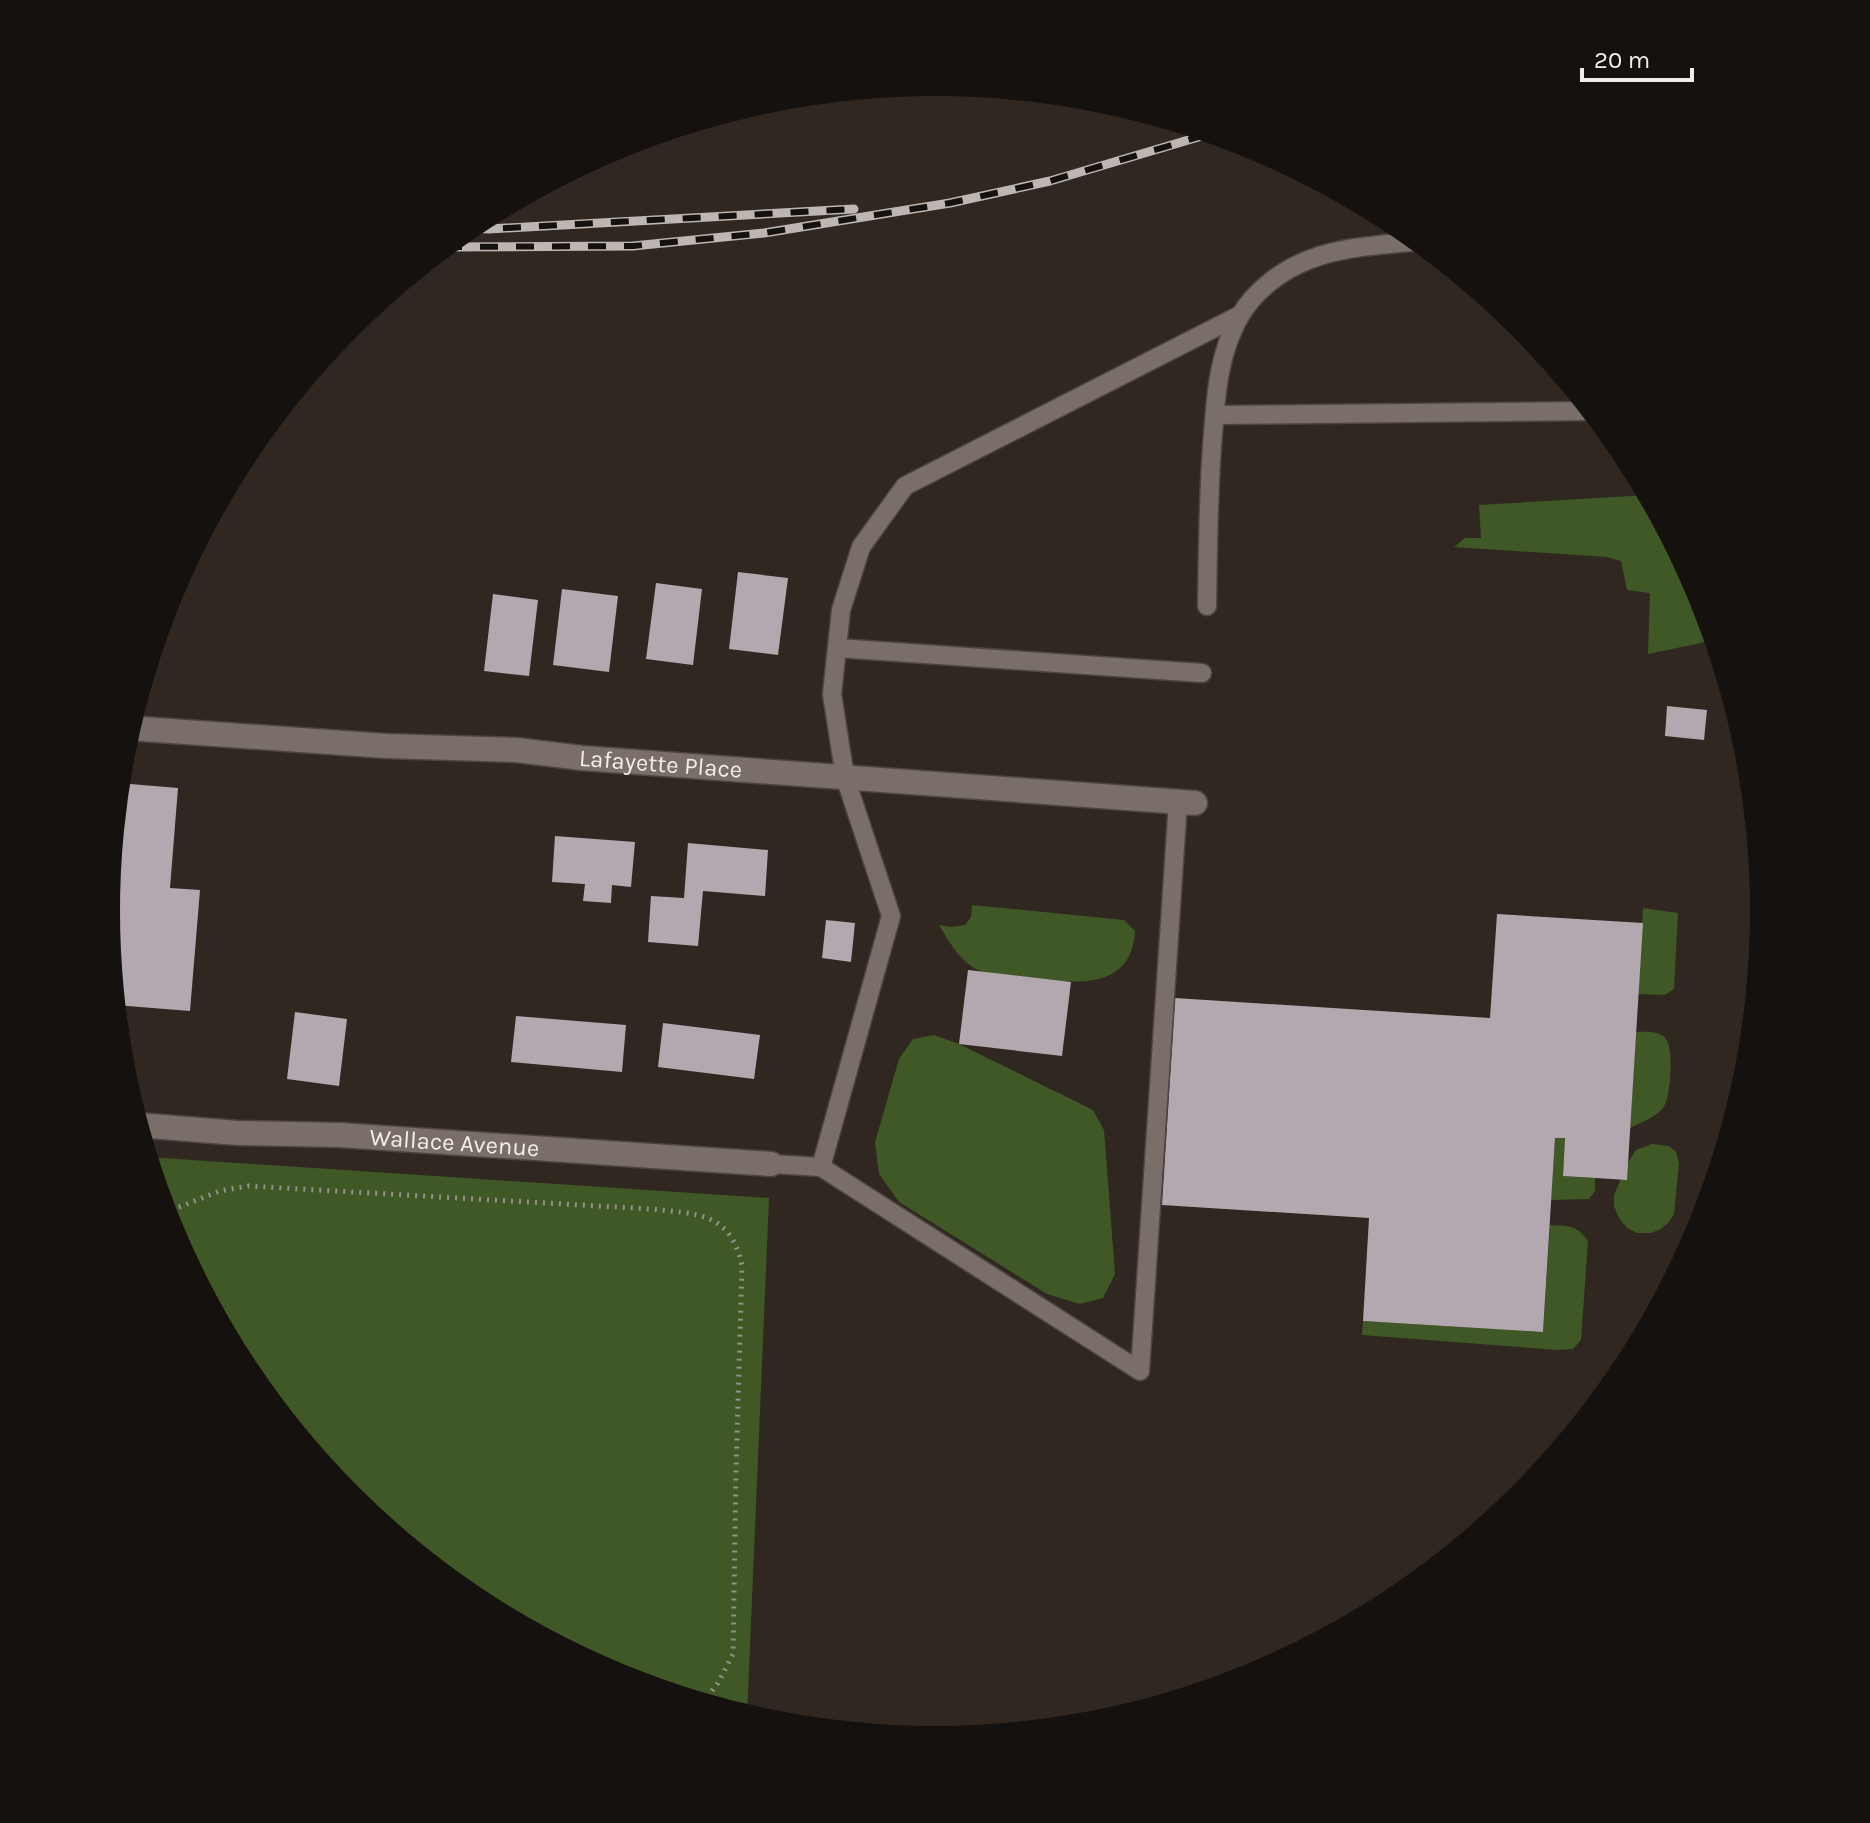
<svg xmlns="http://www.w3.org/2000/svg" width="1870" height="1823" font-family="Karla,sans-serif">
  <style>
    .green { fill: #3f5826 }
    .building { fill: #b3a8b0 }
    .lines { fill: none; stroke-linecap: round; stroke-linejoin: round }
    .lane-casing { stroke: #4d4541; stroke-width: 21 }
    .street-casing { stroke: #4d4541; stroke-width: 27 }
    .path { stroke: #968f8a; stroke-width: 5; stroke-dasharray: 2 6; stroke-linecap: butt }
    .lane { stroke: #796e68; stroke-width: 18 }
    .street { stroke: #796e68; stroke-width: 24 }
    .rail-casing { stroke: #bdb6b3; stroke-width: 9 }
    .rail { stroke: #15110e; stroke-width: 6; stroke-dasharray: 18; stroke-linecap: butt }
    .labels { text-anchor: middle; stroke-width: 8; stroke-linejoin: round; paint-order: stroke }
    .street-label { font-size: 24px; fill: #f3edea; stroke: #15110e }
  </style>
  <rect width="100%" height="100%" fill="#302721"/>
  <g class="green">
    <path d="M1649 495 1702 594 1715 640 1648 654 1650 593 1627 590 1621 561 1607 557 1454 547 1465 538H1481L1479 505Z"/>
    <path d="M972 905 1124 920 1135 931C1132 992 1073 983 1029 978 1015 976 992 976 980 971 960 962 950 943 939 925L951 927 965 925 971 917Z"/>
    <path d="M1643 908 1678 913 1674 989 1665 995 1638 994Z"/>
    <path d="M1636 1032C1646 1032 1659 1030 1666 1039 1674 1048 1671 1099 1663 1108 1656 1117 1640 1123 1630 1128Z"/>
    <path d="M934 1035 959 1044 1093 1110 1104 1130 1115 1274 1103 1298 1080 1304 1047 1294 899 1202 879 1174 875 1142 899 1059 913 1039Z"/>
    <path d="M1555 1138H1565L1563 1176 1595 1178V1191L1589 1199 1551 1200Z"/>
    <path d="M1652 1144 1669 1146 1676 1152 1679 1163 1674 1214 1669 1222 1661 1229 1651 1233H1637L1627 1228 1619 1218 1614 1206V1195L1627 1164 1636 1150Z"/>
    <path d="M147 1157 769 1198 747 1717 617 1678 474 1601 348 1498 245 1372 168 1229Z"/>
    <path d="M1550 1225C1568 1226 1576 1224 1588 1241L1581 1340 1573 1349 1558 1350 1362 1335 1363 1321 1543 1332Z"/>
  </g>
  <g class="building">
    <path d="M738 572 788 578 778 655 729 649Z"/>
    <path d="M656 583 702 589 693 665 646 659Z"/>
    <path d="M562 589 618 596 609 672 553 665Z"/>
    <path d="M493 594 538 600 529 676 484 671Z"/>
    <path d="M1667 706 1707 710 1704 740 1665 736Z"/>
    <path d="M118 783 178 788 170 888 200 890 190 1011 115 1005 106 911Z"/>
    <path d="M555 836 635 842 631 887 612 885 611 903 583 901 585 884 552 882Z"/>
    <path d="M688 843 768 850 765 896 703 891 698 946 648 942 651 896 684 898Z"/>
    <path d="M1497 914 1643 923 1627 1180 1563 1176 1565 1138H1555L1543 1332 1363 1321 1369 1218 1162 1205 1175 998 1490 1018Z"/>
    <path d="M826 920 855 923 851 962 822 958Z"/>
    <path d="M968 970 1071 982 1062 1056 959 1044Z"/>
    <path d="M295 1012 347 1019 339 1086 287 1079Z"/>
    <path d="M516 1016 626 1025 622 1072 511 1062Z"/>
    <path d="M663 1023 760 1035 754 1079 658 1067Z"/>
  </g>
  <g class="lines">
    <g class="lane-casing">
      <g id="lane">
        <path d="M1215 415 1592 411"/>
        <path d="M1207 606C1208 549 1208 491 1213 434 1216 393 1219 352 1240 316 1255 290 1283 269 1311 259 1345 246 1383 245 1419 241"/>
        <path d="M837 648 1202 673"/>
        <path d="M771 1164 821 1167 1140 1371 1178 802"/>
        <path d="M821 1167 891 916 845 777 832 694 841 610 861 547 905 486 1240 315"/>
      </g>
    </g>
    <g class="street-casing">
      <g id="street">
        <path id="s1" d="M128 728 386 746 516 750 582 758 1195 803"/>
        <path id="s2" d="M137 1125 238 1133 340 1135 771 1164"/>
      </g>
    </g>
    <path class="path" d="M164 1213 220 1191 248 1186 651 1209C697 1214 731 1212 742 1266L736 1471 733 1654 718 1683 702 1704"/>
    <use href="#lane" class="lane"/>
    <use href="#street" class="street"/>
    <g class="rail-casing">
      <g id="rail">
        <path d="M467 228 489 229 854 209"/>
        <path d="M444 247 633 246 764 233 950 203 1050 181 1212 133"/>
      </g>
    </g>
    <use href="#rail" class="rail"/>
  </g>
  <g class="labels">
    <g class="street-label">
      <text dy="8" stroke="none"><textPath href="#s1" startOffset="534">Lafayette Place</textPath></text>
      <text dy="8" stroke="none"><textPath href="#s2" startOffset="318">Wallace Avenue</textPath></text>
    </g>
  </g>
  <path d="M0 0H1870V1823H0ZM120 911a815 815 0 1 1 1630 0a815 815 0 1 1-1630 0Z" fill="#15110e" fill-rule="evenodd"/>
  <path d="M1582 68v12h110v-12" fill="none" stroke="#f3edea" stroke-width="4"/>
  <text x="1594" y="68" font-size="24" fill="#f3edea" stroke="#15110e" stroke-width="6" paint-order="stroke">20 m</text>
</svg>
